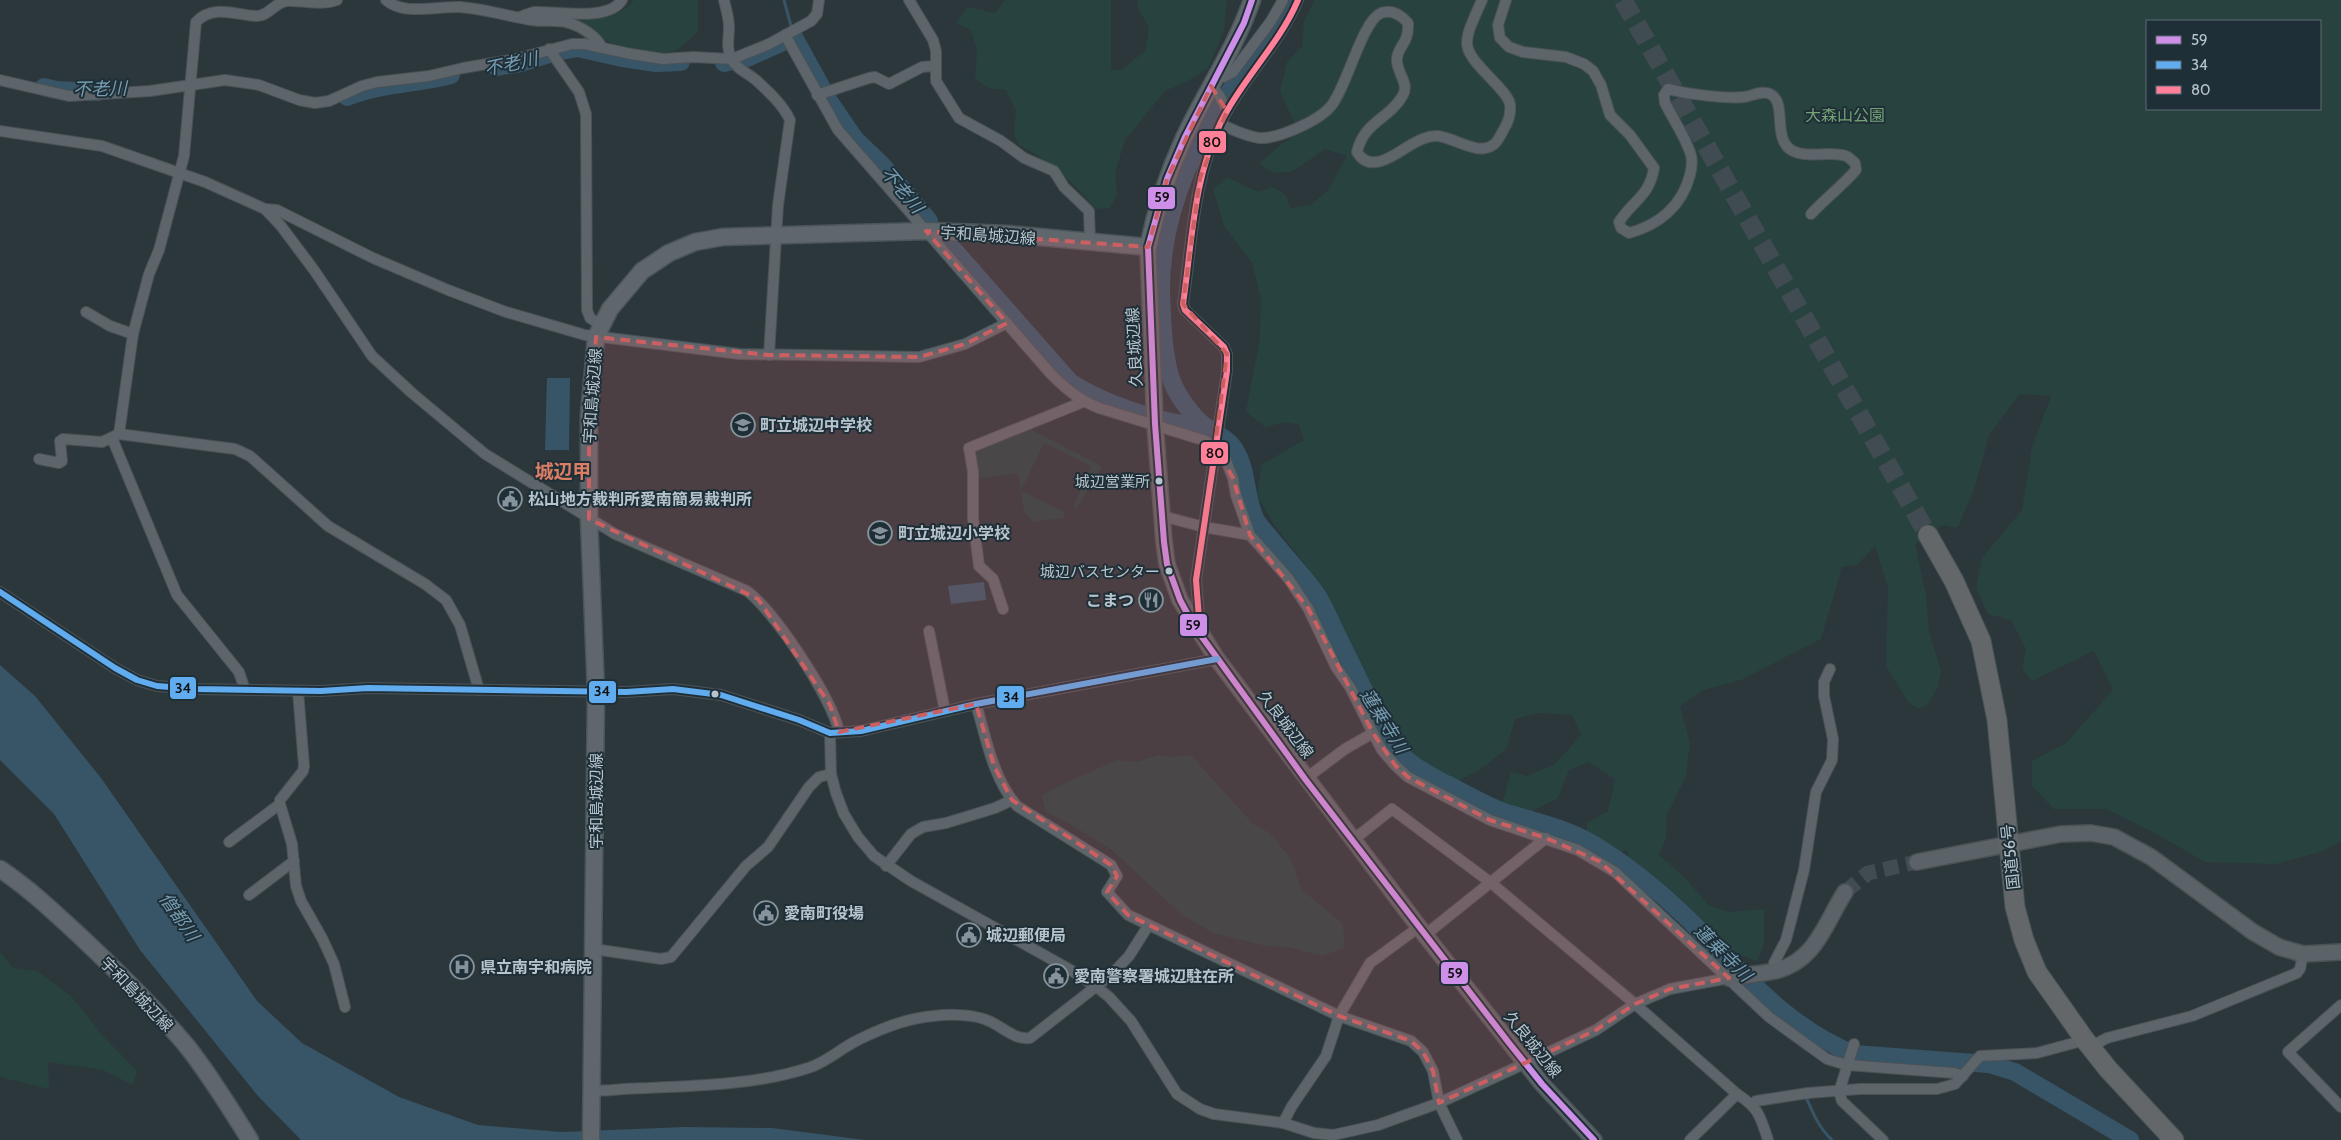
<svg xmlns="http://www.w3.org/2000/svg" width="2341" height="1140" font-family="Cabin,'Noto Sans JP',sans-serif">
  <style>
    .green { fill: #284240; fill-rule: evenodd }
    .water { fill: #375567 }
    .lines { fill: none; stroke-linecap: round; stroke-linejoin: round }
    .stream { stroke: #375567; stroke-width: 3 }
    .river { stroke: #375567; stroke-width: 18 }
    .secondary-tunnel { stroke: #414c52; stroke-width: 15; stroke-dasharray: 15 8; stroke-linecap: butt }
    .highway-tunnel { stroke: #414c52; stroke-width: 19; stroke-dasharray: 19 9; stroke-linecap: butt }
    .street-casing { stroke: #4b5256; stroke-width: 12 }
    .secondary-casing { stroke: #4b5256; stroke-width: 18 }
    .primary-casing { stroke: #4a5459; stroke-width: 19 }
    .highway-casing { stroke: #495357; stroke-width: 21 }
    .street { stroke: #5d656a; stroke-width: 10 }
    .secondary { stroke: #5c6368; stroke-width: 15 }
    .primary { stroke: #5f676c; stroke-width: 16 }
    .highway { stroke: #636769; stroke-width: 19 }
    .bus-1-casing { stroke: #1f2f38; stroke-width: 10 }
    .bus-2-casing { stroke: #1f2f38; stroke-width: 10 }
    .bus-3-casing { stroke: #1f2f38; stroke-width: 10 }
    .bus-1 { stroke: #ce8fe9; stroke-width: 6 }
    .bus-2 { stroke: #60acee; stroke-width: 6 }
    .bus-3 { stroke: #ff8098; stroke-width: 6 }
    .marked { fill: #cb5f62; fill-opacity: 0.2; stroke: #cb5f62; stroke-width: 4; stroke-dasharray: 10 6; stroke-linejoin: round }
    .bus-dot { fill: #b7c4cd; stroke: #1f2f38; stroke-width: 2 }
    .labels { text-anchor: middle; stroke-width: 4; stroke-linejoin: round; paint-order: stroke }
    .bus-label { font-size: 15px; fill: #b7c4cd; stroke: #1f2f38; text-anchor: end }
    .park-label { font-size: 16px; fill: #74a475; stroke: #1f2f38 }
    .street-label { font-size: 16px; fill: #b7c4cd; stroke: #1f2f38 }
    .poi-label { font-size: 16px; font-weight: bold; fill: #b7c4cd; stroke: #1f2f38; text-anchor: start }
    .water-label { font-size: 18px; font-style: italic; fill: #769cb1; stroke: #1f2f38 }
    .quarter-label { font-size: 19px; font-weight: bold; fill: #db7e64; stroke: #1f2f38 }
    .line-badge { stroke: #1f2f38; stroke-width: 2 }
    .pale-badge-label { font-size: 14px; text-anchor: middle; font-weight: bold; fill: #111 }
  </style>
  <rect width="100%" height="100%" fill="#2c373c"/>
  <g class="green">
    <path d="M634 0H698V31C690 39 680 50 670 52 632 62 602 38 573 18 593 18 621 18 634 0Z"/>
    <path d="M1005 0H1111V70H1121L1145 51 1149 28 1139 10 1137 0H1227L1224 31 1208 68 1186 82 1165 91 1125 140 1115 173 1117 194 1110 208 1096 209C1073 182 1050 161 1018 144L1014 133 1016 111 1006 90 988 88 975 79 977 50 971 30 956 23 967 7 995 13Z"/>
    <path d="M1315 0H2341V841L2323 851 2276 864 2205 862 2151 831 2106 809H2054L2032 786V761L2066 743 2113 690 2094 651 2032 681 2022 668 2026 649 2011 620 1988 614 1976 588 1982 558 2022 510 2032 447 2051 396 2020 394 1989 435 1974 490 1957 528 1943 525 1915 544 1926 594 1929 631 1941 672 1938 687 1928 704 1919 709 1908 702 1886 666 1888 588 1875 546 1857 565 1842 567 1821 639 1741 680 1703 690 1680 706 1690 743 1686 776 1667 815 1666 839 1659 855 1682 875 1709 905 1728 912 1764 909V944L1757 961 1725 949 1696 927 1630 867 1627 850 1616 853 1587 837V823L1608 811 1615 779 1589 762 1569 770 1558 798 1528 813 1502 804 1511 772 1527 776 1555 764 1581 735 1572 715 1538 713 1515 719 1507 748 1483 768 1456 782 1404 751 1376 710 1355 671 1326 595 1308 568 1275 526 1257 496 1261 465 1304 440 1299 425 1285 422 1265 427 1246 412 1260 338 1261 300 1252 262 1224 226 1213 189 1227 177 1258 192 1272 187 1285 194 1291 208 1311 205 1328 190 1347 156 1325 149 1292 172 1273 173 1259 163 1283 143 1299 133 1280 91 1287 62 1302 46 1304 21ZM2147 21H2320V109H2147Z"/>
    <path d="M1028 428 1102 466 1076 510 1074 504 1091 466 1044 443 1021 491 1065 512 1063 518 1033 522 1024 511 1018 473 973 479 972 449Z"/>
    <path d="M1159 755 1169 757 1191 755 1253 824 1270 833 1291 859 1301 889 1343 924 1345 948 1322 956 1289 947 1266 946 1213 933 1182 915 1113 851 1072 825 1046 812 1042 796 1056 787 1117 760 1136 762Z"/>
    <path d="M0 952 13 968 37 971 71 996 102 1035 137 1071 133 1085 103 1070 48 1062 49 1089 0 1077Z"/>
  </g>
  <g class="water">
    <path d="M547 378H570L569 450H545Z"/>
    <path d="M984 582 986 600 951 604 948 586Z"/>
    <path d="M0 665 35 696 101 778 257 1001 302 1043 399 1097 478 1125 561 1132 685 1127 772 1128 865 1140H301L258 1096 140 950 54 814 0 760Z"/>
  </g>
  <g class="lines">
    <g class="stream">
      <path d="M784 0 794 37"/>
      <path d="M1806 1097C1813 1113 1819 1128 1832 1140"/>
    </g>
    <g class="river">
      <path d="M1290 0C1277 30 1254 56 1236 82 1193 144 1160 217 1161 293 1162 319 1163 360 1173 384 1179 398 1191 414 1202 424 1213 433 1228 438 1235 450 1248 471 1245 497 1255 518 1259 526 1267 534 1272 540 1287 559 1304 576 1317 595 1325 607 1330 621 1336 633 1350 661 1363 689 1377 716 1385 730 1393 746 1404 757 1416 769 1432 776 1446 784 1465 793 1484 805 1504 812 1537 822 1566 828 1596 846 1627 865 1659 891 1685 916 1738 967 1783 1026 1854 1054L1989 1064 2015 1072 2130 1140"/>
      <path d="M724 63 747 58 794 37 829 101 855 139 883 166 929 221"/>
      <path d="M496 67 521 63 559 51 578 48 622 58 656 63 681 62"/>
      <path d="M44 87 56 90 98 92"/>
      <path d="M347 97C380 84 416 84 451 75"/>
      <path d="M946 241 1070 382C1100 402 1168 427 1203 425"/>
    </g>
    <path class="secondary-tunnel" d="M1845 892 1868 873 1917 862"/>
    <path class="highway-tunnel" d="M1623 0 1928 535"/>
    <g class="street-casing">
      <g id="street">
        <path d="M386 0C403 16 438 6 460 7 485 9 507 16 531 20 543 22 557 19 569 23 580 26 598 37 602 48"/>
        <path d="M724 0C726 9 729 18 729 27 729 39 726 46 731 58 736 69 748 73 757 81 769 92 783 105 790 120L778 205 769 355"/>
        <path d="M909 0 933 40 936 51V81L959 118 1001 141 1024 158 1054 171 1064 187 1089 211 1090 243"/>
        <path d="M1506 0 1498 25 1500 38 1509 47 1523 52 1566 57 1584 64 1593 71 1601 85 1610 115 1630 135 1654 168C1649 197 1634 199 1619 222L1621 228 1629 233C1659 225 1682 206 1690 175 1692 167 1693 159 1690 152 1684 135 1673 119 1665 103L1664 95 1668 89C1686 94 1726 99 1744 97 1752 96 1763 90 1770 94 1788 102 1771 140 1793 151 1809 159 1831 150 1846 156 1849 157 1852 161 1855 163L1856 170C1843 185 1825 199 1811 214"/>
        <path d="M520 17C525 15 530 13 535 12 557 11 608 22 622 0"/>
        <path d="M785 35 838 130 1051 374C1066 389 1079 400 1099 408L1203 440 1215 446 1225 458 1233 478 1236 495 1250 535 1288 578 1308 608 1336 667 1350 687 1373 733 1382 750 1395 765 1408 777 1490 820 1578 850 1615 872 1769 1017 1827 1059 1847 1065 1954 1073 1963 1076"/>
        <path d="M549 49 579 92 586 114 587 310 590 318 601 325"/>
        <path d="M1217 75 1224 77 1233 72 1271 21 1283 0"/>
        <path d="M0 80 69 96 150 91 225 80 259 85 299 100 315 103 329 101 362 86 377 82 429 76 463 68 516 59 572 44H585L631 54 663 59 693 57 732 59 769 44 811 21 817 14 819 0"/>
        <path d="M1211 86 1219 95 1227 111"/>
        <path d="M817 95 869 78 875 77 889 84 922 67 935 66"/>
        <path d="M1220 124C1233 130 1245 136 1259 138 1278 139 1319 121 1331 106 1347 87 1362 21 1381 13 1392 9 1401 15 1408 23 1409 44 1399 44 1397 58 1395 71 1410 83 1403 95 1390 119 1364 121 1357 152 1369 173 1392 157 1407 147 1416 142 1427 135 1438 136 1455 138 1478 156 1493 145 1498 142 1501 134 1504 129 1509 121 1511 113 1510 104 1508 96 1502 91 1497 85 1460 46 1460 49 1482 0"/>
        <path d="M0 131 102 146 205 182 265 209 281 226 314 270 372 356 412 393 485 454 615 534 747 591C775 612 832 698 839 732"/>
        <path d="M265 209 277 210 373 258 448 290 506 312 585 335 740 354 919 357 965 344 1007 323"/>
        <path d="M86 312 110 326 133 334"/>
        <path d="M119 434 133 334 149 274 159 250 184 156 196 22C213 4 235 15 256 16 268 17 274 3 286 1 302 0 322 6 337 0"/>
        <path d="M112 438 177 595 239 672 245 690"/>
        <path d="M39 459 59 463 62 461 60 441 63 439 102 442 119 434 235 449 250 456 328 526 425 584 446 600 460 625 479 690"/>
        <path d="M1162 516 1204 527 1250 535"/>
        <path d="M0 592 115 668 137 680 157 686 196 689 321 691 368 688 626 692 673 689 721 695 799 720 830 733 861 731 976 704 1217 659"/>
        <path d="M1003 609 993 579 979 566 973 518V471L969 448 1083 402"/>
        <path d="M1194 626 1199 618 1196 580 1227 371V354L1224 347 1185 310 1183 304C1192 243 1193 179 1221 122 1242 79 1279 45 1298 0"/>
        <path d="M929 631 945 711"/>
        <path d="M298 691 304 766 303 771 280 800V804L292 844 296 886 301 901 322 938 334 964 345 1007"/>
        <path d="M976 704C986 738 993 779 1017 806L1111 865 1117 876 1107 892 1128 915 1339 1016 1411 1041 1423 1052 1433 1071 1439 1103 1457 1140"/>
        <path d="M830 733 831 774 836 793 844 814 858 837 874 856 911 881 1069 969 1098 988 1109 997 1131 1021 1177 1094 1200 1109 1214 1114 1283 1123 1314 1133 1333 1135 1378 1125 1439 1103 1526 1063 1596 1030 1635 1004 1670 989 1729 978"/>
        <path d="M1305 779 1345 749 1373 733"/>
        <path d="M1353 840 1392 809 1490 882 1635 1004 1737 1094C1759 1108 1760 1116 1768 1140"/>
        <path d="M229 842 280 804"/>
        <path d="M886 866 911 834 923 827 946 823 995 808 1012 800"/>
        <path d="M249 895 294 861"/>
        <path d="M1425 935 1546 838"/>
        <path d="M594 949 661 959 671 957 746 866 768 847 809 787 819 777 831 774"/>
        <path d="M1775 971 1774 963 1786 940 1804 870 1816 792 1832 760 1833 739 1824 696V682L1830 669"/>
        <path d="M2341 1005 2288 1052 2341 1107"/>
        <path d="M1854 1044 1839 1092 1842 1101 1883 1140"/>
        <path d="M2090 1047 2107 1038 2192 1016 2297 973 2300 969 2303 954"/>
        <path d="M591 1091C609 1091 628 1088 647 1088 699 1086 759 1084 808 1068 826 1063 841 1048 858 1040 880 1029 908 1018 933 1016 950 1014 974 1014 989 1021 1003 1027 1014 1040 1030 1038L1112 974 1129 956 1148 926"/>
        <path d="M1753 1104 1756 1101 1808 1093 1860 1089H1937L1955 1084 1980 1056 2037 1053 2085 1040"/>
        <path d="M1283 1123 1292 1106 1326 1056 1339 1016 1370 963 1419 927"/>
        <path d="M1690 1140 1737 1094"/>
      </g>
    </g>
    <g class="secondary-casing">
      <g id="secondary">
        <path d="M1148 247 1155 424 1164 542 1167 564 1180 600 1217 659 1425 935 1542 1084 1594 1140"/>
        <path d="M1917 862 2061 834 2091 833 2114 837 2151 857 2253 932 2279 947 2303 954 2341 952"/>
        <path d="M1729 978C1744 975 1760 974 1775 971 1816 961 1825 923 1845 892"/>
      </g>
    </g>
    <g class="primary-casing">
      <g id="primary">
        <path d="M0 869C30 889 56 914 82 938 118 972 154 1007 186 1045 210 1075 230 1108 250 1140"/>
        <path d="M591 1140 596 692 589 519V415L596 337 610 309 642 271 669 253 695 242 723 237 926 231 1008 234 1148 247C1156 209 1168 173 1184 138 1206 91 1235 49 1252 0"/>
      </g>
    </g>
    <g class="highway-casing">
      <path id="highway" d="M1928 535 1954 581 1981 641 1997 720 2015 907 2024 940 2037 972 2085 1040 2108 1069 2174 1140"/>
    </g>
    <use href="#street" class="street"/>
    <use href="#secondary" class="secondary"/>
    <use href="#primary" class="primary"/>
    <use href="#highway" class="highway"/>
    <g class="bus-1-casing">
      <path id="bus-1" d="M1252 0 1244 23 1185 137 1167 179 1148 247 1155 424 1164 542 1167 564 1180 600 1194 626 1305 779 1509 1043 1542 1084 1594 1140"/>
    </g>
    <g class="bus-2-casing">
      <path id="bus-2" d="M0 592 115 668 137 680 157 686 196 689 321 691 368 688 626 692 673 689 721 695 799 720 830 733 861 731 976 704 1217 659"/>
    </g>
    <g class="bus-3-casing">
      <path id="bus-3" d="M1199 618 1196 580 1227 371V354L1224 347 1185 310 1183 304C1192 243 1193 179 1221 122 1242 79 1279 45 1298 0"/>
    </g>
    <use href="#bus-1" class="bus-1"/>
    <use href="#bus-2" class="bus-2"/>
    <use href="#bus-3" class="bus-3"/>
  </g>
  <path class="marked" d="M1211 86 1227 111 1200 178 1183 304 1227 354 1215 446 1233 478 1250 535 1308 608 1373 733 1395 765 1408 777 1490 820 1546 838 1599 861 1729 978 1670 989 1635 1004 1596 1030 1439 1103 1433 1071 1423 1052 1411 1041 1339 1016 1128 915 1107 892 1117 876 1111 865 1012 800 994 766 976 704 839 732 830 705 758 599 589 519V415L596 337 769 355 919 357 965 344 1007 323 926 231 1148 247 1167 179Z"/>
  <defs>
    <g id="school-ring" transform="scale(1.25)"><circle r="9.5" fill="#1f2f38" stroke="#86939a" stroke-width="1.5"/><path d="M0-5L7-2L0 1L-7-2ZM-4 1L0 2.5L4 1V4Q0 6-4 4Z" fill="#86939a"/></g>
    <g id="civic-ring" transform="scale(1.25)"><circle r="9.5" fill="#1f2f38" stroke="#86939a" stroke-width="1.5"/><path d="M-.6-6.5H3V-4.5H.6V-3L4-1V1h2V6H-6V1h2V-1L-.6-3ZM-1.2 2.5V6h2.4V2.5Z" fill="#86939a"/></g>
    <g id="restaurant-ring" transform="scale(1.25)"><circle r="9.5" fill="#1f2f38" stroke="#86939a" stroke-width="1.5"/><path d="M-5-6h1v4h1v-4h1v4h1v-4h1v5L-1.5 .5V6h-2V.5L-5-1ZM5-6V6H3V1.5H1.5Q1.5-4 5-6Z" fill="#86939a"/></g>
    <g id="hospital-ring" transform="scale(1.25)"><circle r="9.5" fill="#1f2f38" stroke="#86939a" stroke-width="1.5"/><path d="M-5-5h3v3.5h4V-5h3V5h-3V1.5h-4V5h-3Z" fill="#86939a"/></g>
  </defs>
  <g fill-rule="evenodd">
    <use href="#school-ring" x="743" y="425"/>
    <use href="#civic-ring" x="510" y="499"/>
    <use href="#school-ring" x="880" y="533"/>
    <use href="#restaurant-ring" x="1151" y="600"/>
    <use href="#civic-ring" x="766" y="913"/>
    <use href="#civic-ring" x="969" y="935"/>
    <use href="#hospital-ring" x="462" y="967"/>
    <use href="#civic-ring" x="1056" y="976"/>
  </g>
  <g class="bus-dot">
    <circle cx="1159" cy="481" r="4.5"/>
    <circle cx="1169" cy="571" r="4.5"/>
    <circle cx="715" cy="694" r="4.5"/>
  </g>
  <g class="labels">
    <g class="bus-label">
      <text x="1150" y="487">城辺営業所</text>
      <text x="1160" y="577">城辺バスセンター</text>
    </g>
    <g class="park-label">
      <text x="1845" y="121">大森山公園</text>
    </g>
    <g class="street-label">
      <text transform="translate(988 235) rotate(4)" y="6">宇和島城辺線</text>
      <text transform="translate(1134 347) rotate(-93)" y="6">久良城辺線</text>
      <text transform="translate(592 396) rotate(-86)" y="6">宇和島城辺線</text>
      <text transform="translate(1286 724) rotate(53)" y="6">久良城辺線</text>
      <text transform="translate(596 801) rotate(-90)" y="6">宇和島城辺線</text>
      <text transform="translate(2010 857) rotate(-96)" y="6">国道56号</text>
      <text transform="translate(137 994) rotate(46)" y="6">宇和島城辺線</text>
      <text transform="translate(1533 1044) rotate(51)" y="6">久良城辺線</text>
    </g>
    <g class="poi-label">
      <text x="760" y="431">町立城辺中学校</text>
      <text x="528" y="505">松山地方裁判所愛南簡易裁判所</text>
      <text x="898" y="539">町立城辺小学校</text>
      <text x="1134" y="606" text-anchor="end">こまつ</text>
      <text x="784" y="919">愛南町役場</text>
      <text x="986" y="941">城辺郵便局</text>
      <text x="480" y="973">県立南宇和病院</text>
      <text x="1074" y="982">愛南警察署城辺駐在所</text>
    </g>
    <g class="water-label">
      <text transform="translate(511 64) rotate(-12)" y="6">不老川</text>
      <text transform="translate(100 89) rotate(-1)" y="6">不老川</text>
      <text transform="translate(902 190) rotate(50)" y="6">不老川</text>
      <text transform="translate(1384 721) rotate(58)" y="6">蓮乗寺川</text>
      <text transform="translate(179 917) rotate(55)" y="6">僧都川</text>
      <text transform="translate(1723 953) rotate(45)" y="6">蓮乗寺川</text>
    </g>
    <g class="quarter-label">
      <text x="563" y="478">城辺甲</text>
    </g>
  </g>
  <g class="line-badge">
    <rect x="1198" y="130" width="29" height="24" rx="5" fill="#ff8098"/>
    <rect x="1147" y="186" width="29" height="24" rx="5" fill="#ce8fe9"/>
    <rect x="1200" y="441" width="29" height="24" rx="5" fill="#ff8098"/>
    <rect x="1179" y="613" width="29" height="24" rx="5" fill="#ce8fe9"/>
    <rect x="169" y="676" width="28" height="24" rx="5" fill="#60acee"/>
    <rect x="588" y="680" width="29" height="24" rx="5" fill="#60acee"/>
    <rect x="996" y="685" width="29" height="24" rx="5" fill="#60acee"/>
    <rect x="1440" y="961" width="29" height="24" rx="5" fill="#ce8fe9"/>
  </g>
  <g class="pale-badge-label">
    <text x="1212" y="147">80</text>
    <text x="1162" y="202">59</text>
    <text x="1215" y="458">80</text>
    <text x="1193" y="630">59</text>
    <text x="183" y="693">34</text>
    <text x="602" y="696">34</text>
    <text x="1011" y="702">34</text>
    <text x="1455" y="978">59</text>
  </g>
  <rect x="2146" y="20" width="175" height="90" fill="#1f2f38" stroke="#5c6b74"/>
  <rect x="2156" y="36" width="25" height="8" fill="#ce8fe9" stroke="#5c6b74"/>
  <text x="2191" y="45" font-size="15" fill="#b7c4cd">59</text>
  <rect x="2156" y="61" width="25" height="8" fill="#60acee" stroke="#5c6b74"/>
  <text x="2191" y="70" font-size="15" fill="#b7c4cd">34</text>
  <rect x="2156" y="86" width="25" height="8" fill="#ff8098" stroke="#5c6b74"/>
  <text x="2191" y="95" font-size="15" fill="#b7c4cd">80</text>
</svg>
